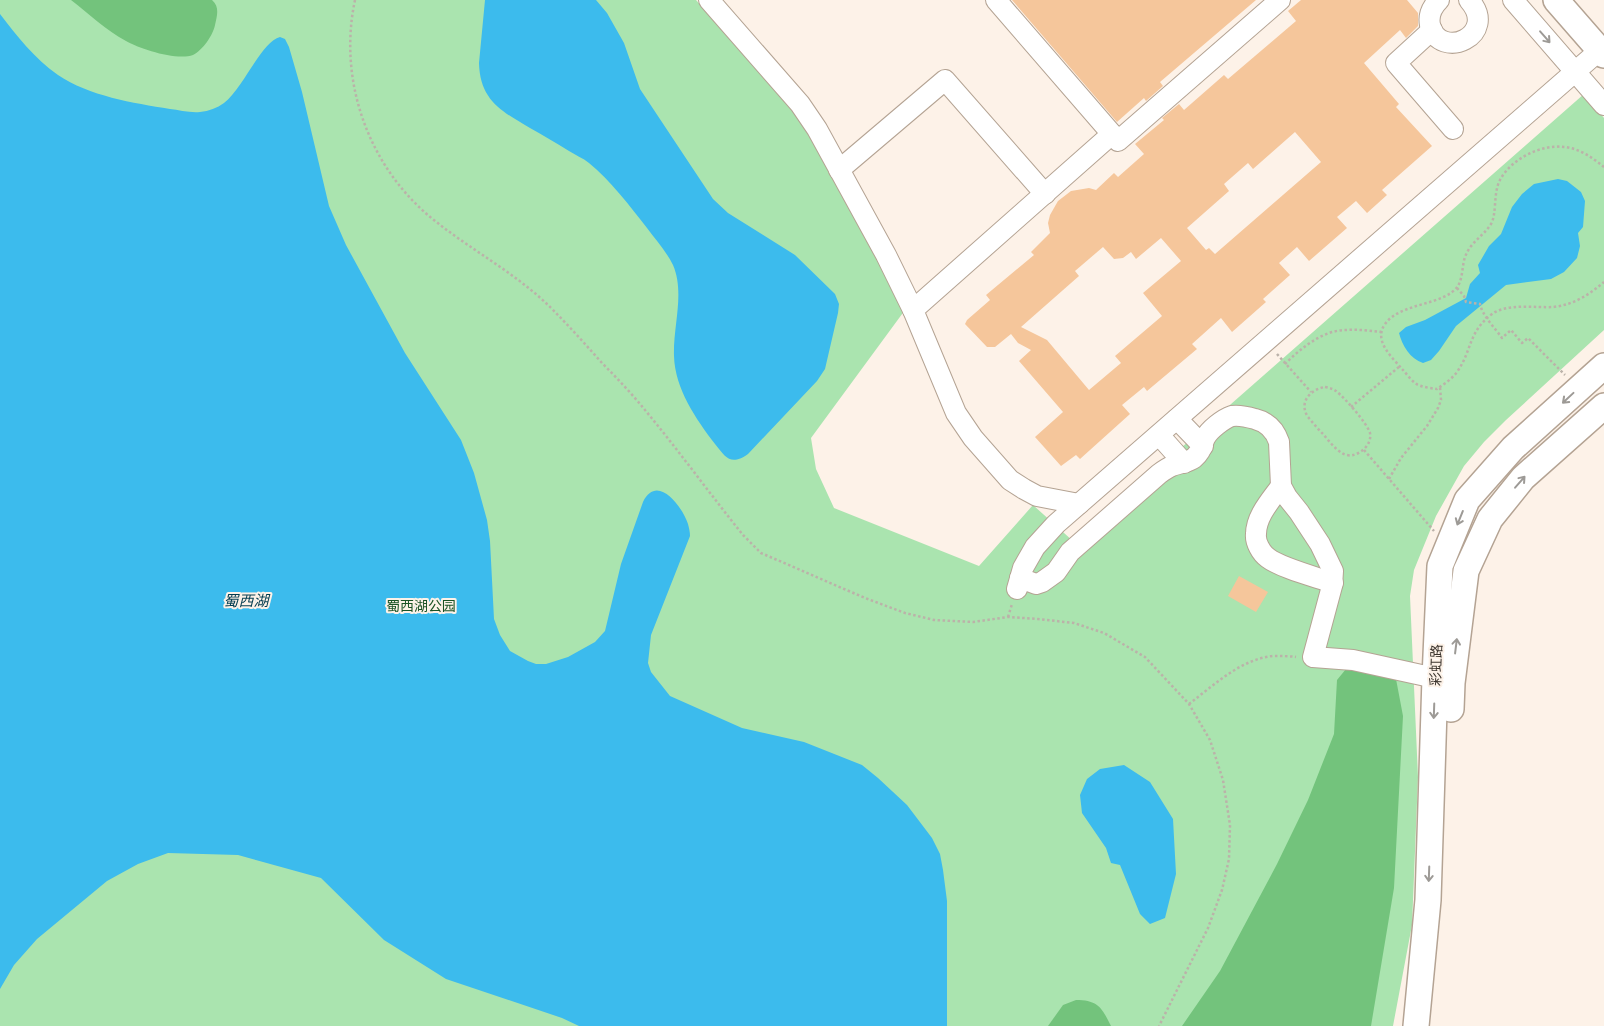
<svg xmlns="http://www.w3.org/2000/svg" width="1604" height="1026" font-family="Commissioner,'Noto Sans SC',sans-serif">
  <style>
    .green { fill: #aae4af }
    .forest { fill: #73c37c }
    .water { fill: #3cbbed }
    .building { fill: #f5c69b; fill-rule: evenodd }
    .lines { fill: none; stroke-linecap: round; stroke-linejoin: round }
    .minor-casing { stroke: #b4a393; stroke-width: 22 }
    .major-casing { stroke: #b4a393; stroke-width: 28 }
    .path { stroke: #bbb2a9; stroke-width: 2.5; stroke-dasharray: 2.5 2.5; stroke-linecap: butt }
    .minor { stroke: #fff; stroke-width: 20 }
    .major { stroke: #fff; stroke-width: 25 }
    .oneway { stroke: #9d9a96 }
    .labels { text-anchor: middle; stroke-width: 4; stroke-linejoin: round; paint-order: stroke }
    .park-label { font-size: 14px; fill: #1a5224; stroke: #fdf2e8 }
    .street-label { font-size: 14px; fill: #3b342d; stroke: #fdf2e8 }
    .water-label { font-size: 15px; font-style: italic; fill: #033c50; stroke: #fdf2e8 }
  </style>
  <rect width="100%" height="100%" fill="#fdf2e8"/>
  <path class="green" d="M0 0H696L790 102 814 133 905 310 811 438 816 469 834 508 979 566 1033 505 1074 542 1584 94 1604 118V330L1506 420 1484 442 1464 466 1436 516 1414 570 1410 596 1418 777 1412 925 1393 1026H0Z"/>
  <g class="forest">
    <path d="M71 0H212C220 7 217 16 215 25 213 35 203 50 193 55 177 61 140 49 126 41 106 30 89 14 71 0Z"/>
    <path d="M1346 669 1396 679 1403 716 1394 888 1371 1026H1182L1220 971 1277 864 1308 800 1334 734 1337 680Z"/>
    <path d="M1076 1000C1098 1000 1102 1008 1111 1026H1048L1063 1005Z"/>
  </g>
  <g class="water">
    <path d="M485 0H596L607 13 624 43 640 89 713 199 728 213 795 255 835 294 839 304 838 313 825 369 817 381 748 454C731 466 726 458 715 444 696 419 675 389 674 356 673 326 685 293 673 265 666 251 656 240 647 228 629 205 611 181 589 163 583 158 575 155 569 151 556 143 543 135 530 128 501 111 480 100 479 63Z"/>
    <path d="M0 14C17 36 34 58 58 75 89 96 133 103 170 109 179 110 190 113 200 112 209 111 217 108 224 103 243 89 261 42 280 37L285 39 289 47 302 92 329 206 346 245 405 353 461 440 474 473 487 520 490 541 494 619 500 635 510 651 528 661 536 664H546L568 657 595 642 605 631 621 564 643 502C657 473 682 506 688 524 689 528 690 532 690 536L651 635 648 663 651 672 670 696 742 728 804 742 862 765 878 778 907 805 932 838 940 854 943 870 947 901V1026H579L562 1018 446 979 384 940 321 878 238 855 168 853 138 864 107 881 37 939 14 965 0 989Z"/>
    <path d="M1558 179 1567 181 1581 192 1585 201 1583 227 1578 233 1580 246 1577 258 1564 272 1551 279 1506 285 1456 326 1439 351 1431 360 1423 363C1410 359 1402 345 1399 333L1406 327 1425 320 1466 298 1470 284 1480 273 1478 265 1489 246 1501 234 1512 207 1522 194 1534 184Z"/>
    <path d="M1124 765 1150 782 1173 819 1176 874 1165 918 1150 924 1140 914 1120 865 1111 863 1106 848 1082 813 1080 795 1087 779 1100 769Z"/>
  </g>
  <g class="building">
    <path d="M1012 0H1256L1160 82 1163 86 1146 101 1144 98 1117 122Z"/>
    <path d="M1301 0H1407L1418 13V26L1406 38 1400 30 1364 63 1399 104 1396 107 1432 146 1382 190 1387 195 1367 213 1356 201 1337 217 1347 228 1309 261 1297 247 1279 263 1290 275 1263 299 1266 302 1232 332 1221 318 1192 344 1197 349 1147 391 1144 387 1122 405 1130 414 1080 459 1076 455 1061 466 1035 437 1063 412 1019 361 1031 350 1018 343 1011 334 995 347H987L965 324 967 320 990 300 986 295 1034 255 1031 252 1050 233 1048 223 1050 215 1058 201 1071 191 1089 188 1096 190 1114 173 1118 177 1144 154 1135 144 1164 120 1162 118 1179 104 1184 110 1224 75 1228 79 1296 21 1288 11ZM1295 132 1321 162 1215 254 1209 248 1206 250 1187 228 1229 191 1224 184 1248 163 1253 169ZM1161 238 1181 261 1143 293 1162 316 1115 356 1121 363 1089 390 1047 340 1021 327 1079 276 1075 271 1103 247 1114 259 1123 258 1131 252 1136 259Z"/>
    <path d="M1239 576 1268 592 1256 612 1228 596Z"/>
  </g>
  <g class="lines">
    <g class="minor-casing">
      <g id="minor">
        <path d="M709 0 800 104 817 129 886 255 913 310"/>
        <path d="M996 0 1118 141 1280 0"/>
        <path d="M1439 0C1432 7 1428 15 1430 25 1440 62 1500 35 1469 0"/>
        <path d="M1513 0 1604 105"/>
        <path d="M1432 30 1396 63 1453 129"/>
        <path d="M839 170 945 80 1045 194"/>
        <path d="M1177 419 1203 446"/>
        <path d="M1159 435 1184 463"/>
        <path d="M1281 486C1271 500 1256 516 1256 534 1255 542 1261 553 1268 558 1281 568 1316 577 1333 583"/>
        <path d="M1079 504 1037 496 1024 489 1010 480 973 438 956 413 913 310 1112 134"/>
        <path d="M1020 578 1036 584 1042 582 1056 572 1070 552 1159 474C1163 471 1167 468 1172 466 1179 463 1187 463 1194 458 1202 451 1201 447 1205 438 1209 430 1223 419 1232 416 1239 415 1248 417 1255 419 1267 422 1275 430 1279 442L1281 486 1287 497 1299 512 1320 544 1333 571 1332 586 1313 657 1353 660 1435 678"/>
        <path d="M1017 589 1023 568 1035 547 1056 524 1600 50"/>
      </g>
    </g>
    <g class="major-casing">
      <g id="major">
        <path d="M1556 0 1604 55"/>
        <path d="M1451 709 1452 683 1466 571 1490 519 1523 478 1604 406"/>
        <path d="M1416 1026 1428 900 1435 678 1440 566 1467 500 1513 448 1604 366"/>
      </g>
    </g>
    <g class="path">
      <path d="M355 0C337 84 371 173 439 224 476 253 520 276 553 310 570 327 586 345 602 363 617 378 632 394 645 410 679 451 710 494 743 535L761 553 865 598 905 613 934 620 973 622 1008 617 1038 619 1074 623 1104 633 1145 657 1189 704 1210 740 1223 780 1230 825 1229 859 1222 890 1208 928 1159 1026"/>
      <path d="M1604 167C1593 158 1579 148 1564 147 1541 144 1511 159 1500 180 1493 193 1497 214 1491 224 1483 237 1471 241 1465 257 1462 266 1463 277 1458 286 1444 306 1401 302 1385 324 1373 341 1392 357 1402 369 1406 373 1410 379 1415 383 1420 387 1430 388 1437 389 1444 384 1452 379 1457 372 1472 351 1468 332 1492 314 1507 303 1536 308 1553 307 1573 305 1589 295 1604 282"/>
      <path d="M1457 288 1464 296 1466 302 1480 304C1482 315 1495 328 1502 338L1511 330 1522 343 1528 338 1565 375"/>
      <path d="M1277 354 1311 392"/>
      <path d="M1285 364C1301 348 1323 330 1346 330 1358 329 1370 331 1381 332"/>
      <path d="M1325 387C1330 388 1333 389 1336 391 1345 398 1367 423 1370 433 1372 444 1362 453 1353 455 1350 456 1345 455 1342 453 1335 449 1329 441 1323 434 1318 429 1313 423 1308 417 1298 402 1311 389 1325 387Z"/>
      <path d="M1351 407 1400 366"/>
      <path d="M1364 450 1434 531"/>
      <path d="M1389 479 1401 458 1427 426 1438 408 1441 400 1440 387"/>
      <path d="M1008 617 1012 604"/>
      <path d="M1189 704C1214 685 1241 659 1273 656 1281 656 1289 656 1296 657"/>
    </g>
    <use href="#minor" class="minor"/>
    <use href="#major" class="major"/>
  </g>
  <defs><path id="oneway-shaft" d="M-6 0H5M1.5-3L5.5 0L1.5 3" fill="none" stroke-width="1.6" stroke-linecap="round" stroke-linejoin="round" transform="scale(1.25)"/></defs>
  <g class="oneway">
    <use href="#oneway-shaft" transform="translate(1545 37) rotate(49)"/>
    <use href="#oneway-shaft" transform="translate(1568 398) rotate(137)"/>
    <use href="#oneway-shaft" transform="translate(1520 482) rotate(-49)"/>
    <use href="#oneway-shaft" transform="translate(1460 518) rotate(112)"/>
    <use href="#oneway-shaft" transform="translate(1456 646) rotate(-83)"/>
    <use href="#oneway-shaft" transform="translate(1434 711) rotate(92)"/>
    <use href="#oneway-shaft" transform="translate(1429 874) rotate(92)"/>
  </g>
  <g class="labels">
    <g class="park-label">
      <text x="421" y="611">蜀西湖公园</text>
    </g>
    <g class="street-label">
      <text transform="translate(1436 665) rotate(-88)" y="5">彩虹路</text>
    </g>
    <g class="water-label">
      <text x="246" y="606">蜀西湖</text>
    </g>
  </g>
</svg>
